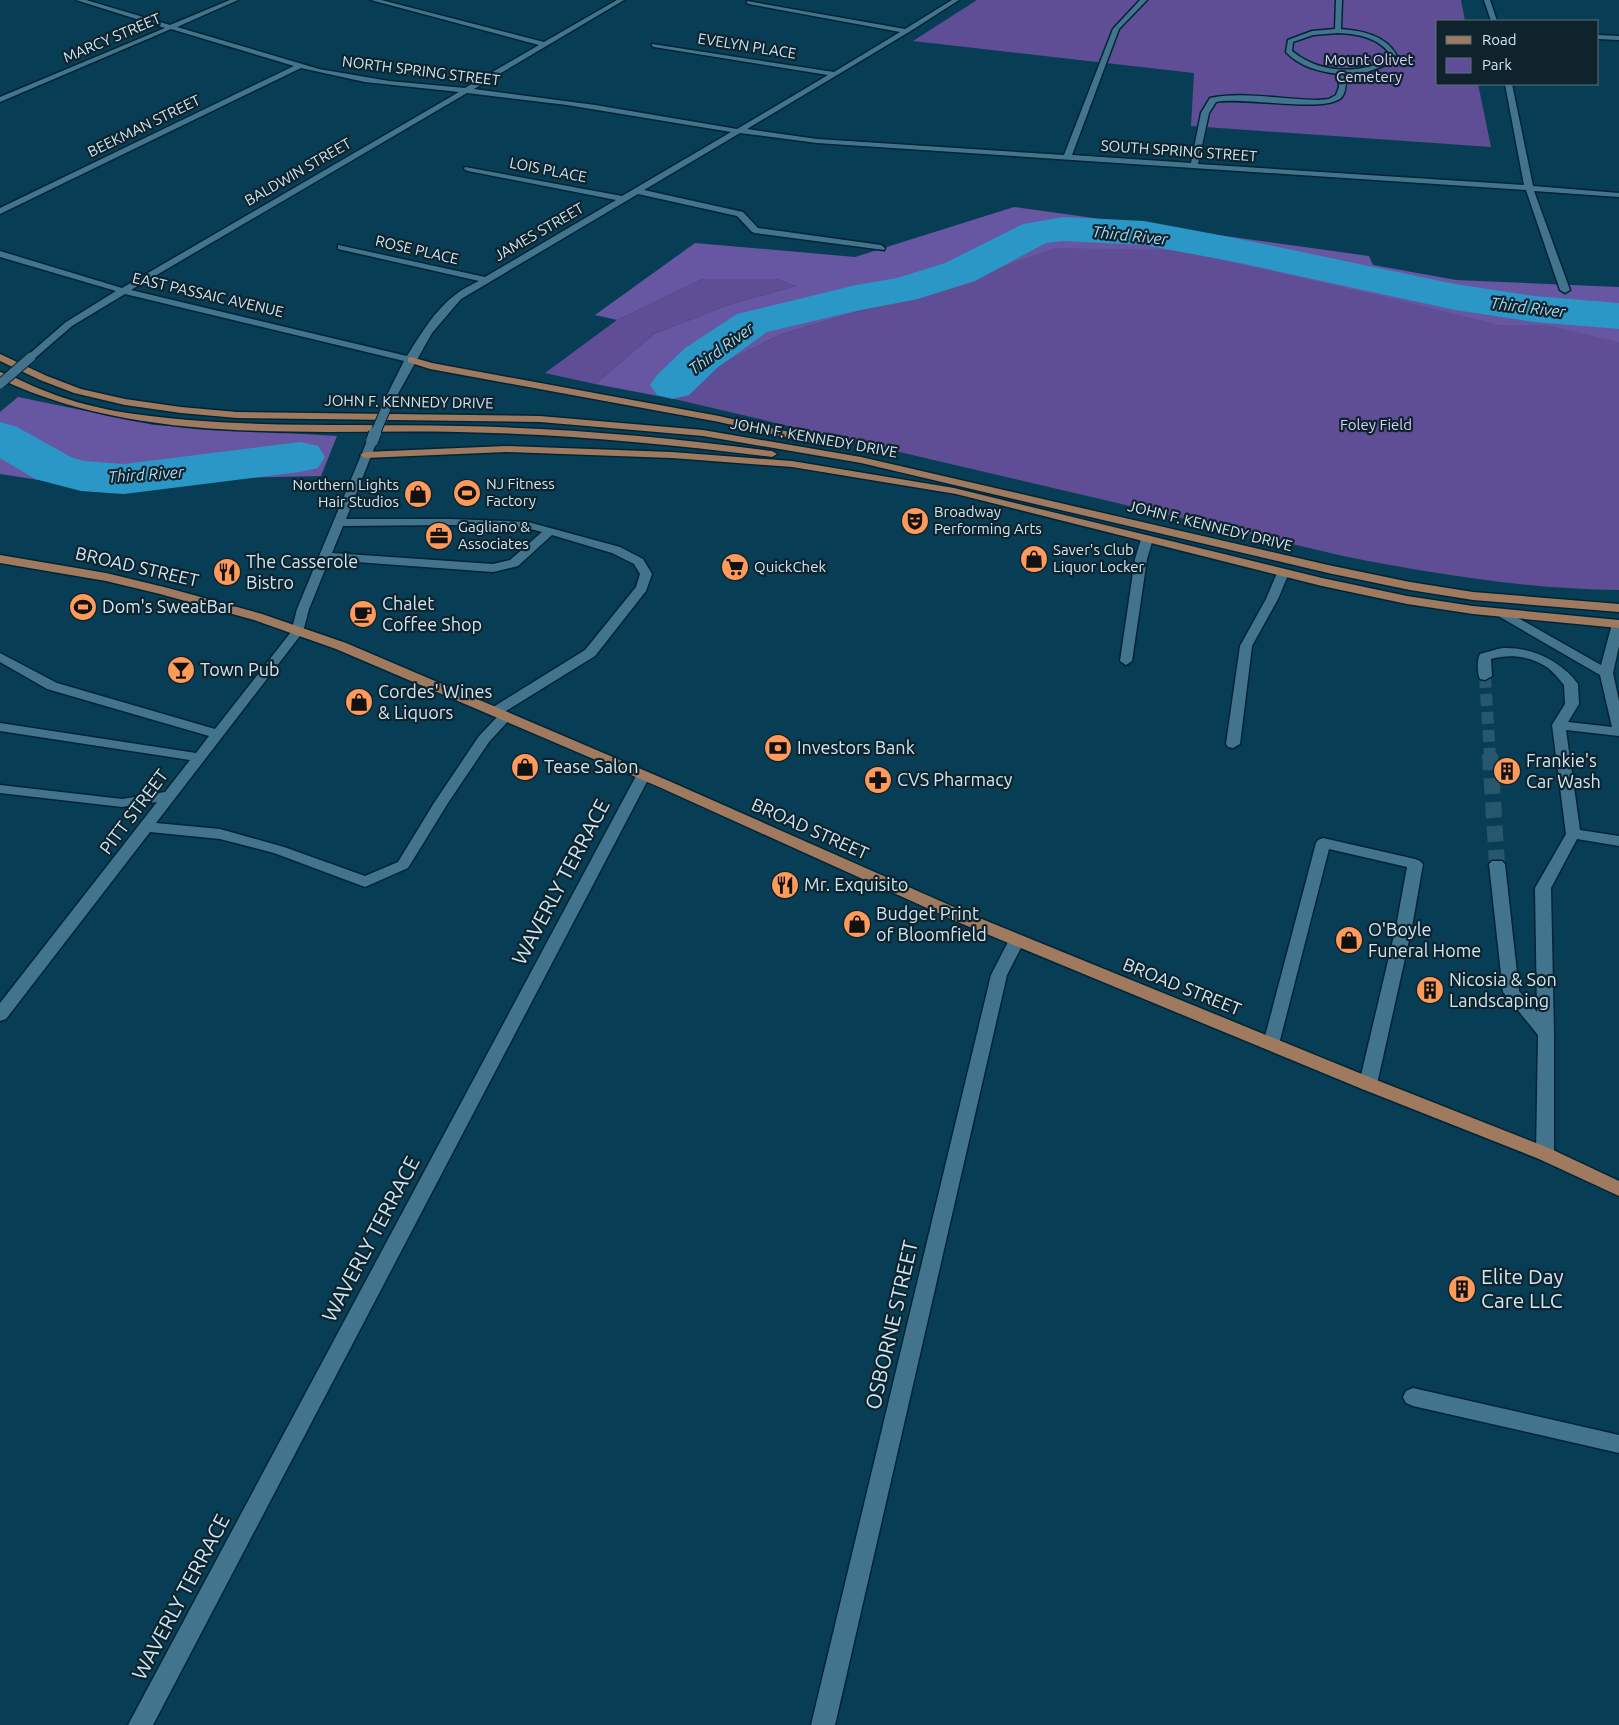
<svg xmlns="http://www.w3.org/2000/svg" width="1619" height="1725" font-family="Ubuntu,sans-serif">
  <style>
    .green { fill: #5f4e96 }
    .forest { fill: #6756a1 }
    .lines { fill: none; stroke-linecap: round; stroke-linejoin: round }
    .river { fill: #2a97c6; fill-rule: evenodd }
    .minor-tunnel-far1 { stroke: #26576d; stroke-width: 12; stroke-dasharray: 12 6; stroke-linecap: butt }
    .minor-tunnel { stroke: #26576d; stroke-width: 16; stroke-dasharray: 16 8; stroke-linecap: butt }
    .minor-casing { stroke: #002435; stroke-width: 3 }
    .major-casing { stroke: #002435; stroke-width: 3 }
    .minor { fill: #43748d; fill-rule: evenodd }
    .major { fill: #9f7a5e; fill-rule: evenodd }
    .minor-bridge-far1-casing { stroke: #002435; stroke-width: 11; stroke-linecap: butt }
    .minor-bridge-casing { stroke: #002435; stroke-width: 14; stroke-linecap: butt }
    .minor-bridge-far1 { stroke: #43748d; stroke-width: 9 }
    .minor-bridge { stroke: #43748d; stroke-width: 12 }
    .labels { text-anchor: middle; stroke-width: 4.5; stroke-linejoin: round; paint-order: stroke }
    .far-street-label { font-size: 15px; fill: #cee7f5; stroke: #0f232d }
    .far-park-label { font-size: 15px; fill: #d8d1fc; stroke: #0f232d }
    .far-poi-label { font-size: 15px; fill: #cee7f5; stroke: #0f232d; text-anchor: start }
    .far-water-label { font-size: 16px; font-style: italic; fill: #acdaf3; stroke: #0f232d }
    .poi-label { font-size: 18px; fill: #cee7f5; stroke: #0f232d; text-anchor: start }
    .street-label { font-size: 18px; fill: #cee7f5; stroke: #0f232d }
    .near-street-label { font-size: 21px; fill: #cee7f5; stroke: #0f232d }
    .near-poi-label { font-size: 21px; fill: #cee7f5; stroke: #0f232d; text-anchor: start }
  </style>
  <rect width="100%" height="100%" fill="#083e55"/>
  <g class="green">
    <path d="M977 0H1461L1465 21H1438V84H1478L1491 147 1191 126 1194 73 913 41Z"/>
    <path d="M1050 232 1128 234 1619 321V590C1526 589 1434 574 1343 556L674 399 724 363 779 335 963 280Z"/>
    <path d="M703 279H776L796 286 731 304 654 334 595 384 545 373 617 320Z"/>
  </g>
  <g class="forest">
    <path d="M1014 207 1369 256 1373 265 1456 280 1619 287V342L1546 325H1500L1394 299 1178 250 1055 248 963 280 779 335 724 363 674 399 595 384 654 334 731 304 796 286 776 279H703L617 320 595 315 695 243 855 257Z"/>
    <path d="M18 397 154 425 337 436 321 476 234 478 105 490 0 474V412Z"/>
  </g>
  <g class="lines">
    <g class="river">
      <path d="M1063 217 1144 221 1235 238 1455 284 1534 296 1619 303V329L1534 322 1455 310 1235 262 1144 245 1063 241 1046 243 975 281 918 299 856 311 767 332 717 368 689 395 673 399 657 395 650 385 657 375 685 348 737 314 856 285 897 278 945 263 1023 224Z"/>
      <path d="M0 422 17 427 71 457 84 461 124 464 300 442 318 446 325 457 318 468 300 472 124 494 81 491 35 479 0 458Z"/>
    </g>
    <path class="minor-tunnel-far1" d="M1485 676 1490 756"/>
    <path class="minor-tunnel" d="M1490 754 1497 864"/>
    <g class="minor-casing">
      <g id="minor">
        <path d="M76 0H86L170 25 230 0H238L177 27 319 69 389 81 465 88 539 45 371 0H381L544 42 617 0H624L474 89 595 105 737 129 828 75 654 47 652 46V44L834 72 900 32 749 4 747 3V1L905 29 952 0H959L909 32 747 129 817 139 1064 155 1113 29 1140 0H1147L1119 29 1072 155 1191 163 1201 113 1210 98C1245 91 1283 100 1318 100L1329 99 1336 95 1339 87 1338 74C1318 71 1300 67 1286 52L1288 40 1312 31 1335 29 1336 0H1342L1341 29C1363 31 1384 35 1396 54L1394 62 1367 72 1345 74C1346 81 1347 90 1342 97 1327 114 1242 96 1216 102L1209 113 1198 164 1524 185 1505 84H1512L1533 186 1619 193V197L1534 191 1570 290 1565 293 1560 290 1526 190 817 143 740 133 644 190 743 212 758 228 881 245 885 248 884 250 755 233 752 232 737 216 638 194 461 299 432 333 395 399 390 402 385 399 404 361 125 294 72 326 34 359 31 360 26 357 28 355 66 322 116 291 0 257V251L122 288 459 92 365 82 301 68 0 214V208L294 66 171 29 0 102V97L165 28ZM1338 33C1357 34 1378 37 1390 54L1389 60C1357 74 1320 74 1292 51L1293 42 1313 35ZM467 93 567 105 731 132 622 196 465 167 464 169 468 171 616 200 485 277 338 245V249L479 281C471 285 462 289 455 295 435 310 420 335 407 356L131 290Z"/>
        <path d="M1484 0H1490L1497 21H1491Z"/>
        <path d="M1598 35 1619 36V40L1598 39Z"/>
        <path d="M372 438 377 441 346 519H451L528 522 620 547 643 559 652 574 646 591 595 656 501 714H510L512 717 489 742 448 803 408 868 365 887 274 853 220 839 150 832 6 1019 0 1021V1003L157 802 122 807 0 793V785L122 799 165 792 190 760 0 731V723L196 753 209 736 47 689 0 662V653L57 683 215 729 291 632 297 609 367 441ZM451 525 527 528 542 532 510 560 493 564 332 553 343 526ZM552 535 612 553 634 564 640 574 636 587 585 650 490 709 488 712 490 715H499L479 736 434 803 398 862 365 876 284 847 220 829 156 823 303 632 309 609 329 560 493 572 518 566Z"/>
        <path d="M1147 535 1153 539 1147 559 1132 661 1126 665 1120 661 1135 559 1141 539Z"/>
        <path d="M1283 569 1289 573 1278 599 1252 646 1240 744 1233 748 1228 747 1226 744 1240 646 1266 599 1277 573Z"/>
        <path d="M1504 610 1601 665 1612 624 1614 621 1619 620V646L1613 673 1619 701V736L1566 730 1580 830 1619 836V846L1577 839 1551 888 1554 1034V1154L1551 1159 1545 1161 1539 1159 1536 1154 1538 1035 1503 992 1489 864 1492 861H1502L1505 864 1519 991 1537 1012 1535 888 1566 834 1552 725 1565 704 1564 685C1559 679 1552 670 1545 666 1529 656 1509 654 1491 659L1492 676 1485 680 1480 679C1477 673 1477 660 1480 654 1488 652 1496 649 1503 648 1532 647 1561 661 1578 684L1579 704 1568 722 1612 727 1600 675 1500 617 1498 614 1500 611Z"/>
        <path d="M643 772 648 773 650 776 153 1725H128L636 776 638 773Z"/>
        <path d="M1323 838 1415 859 1420 861 1423 864 1412 927 1377 1084 1374 1089 1368 1090 1362 1089 1359 1084 1396 927 1407 867 1329 849 1279 1044 1277 1048 1271 1050 1265 1048 1263 1044 1316 843 1318 840Z"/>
        <path d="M1017 935 1023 936 1025 940 1007 975 835 1725H811L991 975 1011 936Z"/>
        <path d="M1413 1388 1619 1435V1453L1413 1406 1406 1403 1403 1397 1406 1391Z"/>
      </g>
    </g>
    <g class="major-casing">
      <g id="major">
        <path d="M0 354 47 376 81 389 125 399 181 407 237 412 540 416 703 430 861 457 1328 565 1410 582 1473 592 1619 604V612L1473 600 1410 590 1328 573 861 463 703 436 540 422 237 418 181 413 125 405 74 393 40 380 0 361Z"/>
        <path d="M411 357 432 363 719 416 825 440 830 443 825 446 719 422 430 369 408 362V358Z"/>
        <path d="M0 372C14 376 27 384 40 389 64 399 89 406 115 411 229 430 344 423 459 426 564 428 668 437 772 451L777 454 772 457C668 444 564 434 459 432 306 429 143 446 0 379Z"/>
        <path d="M506 446 672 452 792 461 954 488 1322 578 1407 596 1473 606 1619 620V628L1473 614 1407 604 1322 586 956 494 792 467 672 458 506 452 365 458 360 455 365 452Z"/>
        <path d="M0 555 106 573 168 588 262 614 346 643 669 781 972 915 1374 1079 1551 1149 1619 1181V1196L1539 1159 1362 1089 960 923 659 787 336 649 254 620 160 594 106 581 0 563Z"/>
      </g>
    </g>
    <use href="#minor" class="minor"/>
    <use href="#major" class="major"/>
    <g class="minor-bridge-far1-casing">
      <g id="minor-bridge-far1">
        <path d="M0 384 31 357"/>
        <path d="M375 434 390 399"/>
      </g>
    </g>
    <g class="minor-bridge-casing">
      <path id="minor-bridge" d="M372 441 375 433"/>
    </g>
    <use href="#minor-bridge-far1" class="minor-bridge-far1"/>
    <use href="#minor-bridge" class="minor-bridge"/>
  </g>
  <defs>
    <g id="stadium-disc" transform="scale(1.4375)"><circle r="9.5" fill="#ff9b5a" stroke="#0f232d"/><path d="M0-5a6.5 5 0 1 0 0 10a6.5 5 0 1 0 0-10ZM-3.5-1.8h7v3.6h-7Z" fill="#111"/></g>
    <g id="shop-disc" transform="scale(1.4375)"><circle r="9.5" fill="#ff9b5a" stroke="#0f232d"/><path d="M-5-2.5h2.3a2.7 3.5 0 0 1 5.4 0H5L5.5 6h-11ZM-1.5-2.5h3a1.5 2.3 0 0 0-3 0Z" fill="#111"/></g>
    <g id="theatre-disc" transform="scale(1.4375)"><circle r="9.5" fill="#ff9b5a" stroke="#0f232d"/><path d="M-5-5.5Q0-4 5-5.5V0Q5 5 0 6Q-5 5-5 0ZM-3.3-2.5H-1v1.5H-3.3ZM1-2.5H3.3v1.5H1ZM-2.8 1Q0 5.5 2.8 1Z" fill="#111"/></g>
    <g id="office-disc" transform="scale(1.4375)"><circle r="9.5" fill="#ff9b5a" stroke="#0f232d"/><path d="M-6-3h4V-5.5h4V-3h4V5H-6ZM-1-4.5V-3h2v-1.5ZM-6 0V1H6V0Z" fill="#111"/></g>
    <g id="supermarket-disc" transform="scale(1.4375)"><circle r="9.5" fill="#ff9b5a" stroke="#0f232d"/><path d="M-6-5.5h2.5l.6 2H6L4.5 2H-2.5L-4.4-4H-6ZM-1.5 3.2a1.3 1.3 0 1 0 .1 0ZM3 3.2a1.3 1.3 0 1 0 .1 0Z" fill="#111"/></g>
    <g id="restaurant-disc" transform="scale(1.4375)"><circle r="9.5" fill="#ff9b5a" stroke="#0f232d"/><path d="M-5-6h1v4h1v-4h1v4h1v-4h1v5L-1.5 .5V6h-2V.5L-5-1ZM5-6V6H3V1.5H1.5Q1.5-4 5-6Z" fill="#111"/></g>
    <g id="cafe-disc" transform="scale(1.4375)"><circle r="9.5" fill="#ff9b5a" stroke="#0f232d"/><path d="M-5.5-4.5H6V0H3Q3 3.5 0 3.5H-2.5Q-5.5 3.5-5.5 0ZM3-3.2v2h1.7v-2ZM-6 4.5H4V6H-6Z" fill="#111"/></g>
    <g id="bar-disc" transform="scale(1.4375)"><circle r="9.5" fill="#ff9b5a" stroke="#0f232d"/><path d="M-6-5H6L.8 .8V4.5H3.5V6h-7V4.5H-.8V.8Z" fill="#111"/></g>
    <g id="bank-disc" transform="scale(1.4375)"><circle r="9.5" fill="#ff9b5a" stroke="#0f232d"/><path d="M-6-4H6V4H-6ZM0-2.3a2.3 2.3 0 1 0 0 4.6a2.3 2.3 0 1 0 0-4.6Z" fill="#111"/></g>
    <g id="building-disc" transform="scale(1.4375)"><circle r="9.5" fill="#ff9b5a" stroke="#0f232d"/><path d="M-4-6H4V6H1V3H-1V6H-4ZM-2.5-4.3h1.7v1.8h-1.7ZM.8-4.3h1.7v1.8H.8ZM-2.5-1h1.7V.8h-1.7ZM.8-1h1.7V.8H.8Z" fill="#111"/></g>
    <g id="pharmacy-disc" transform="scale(1.4375)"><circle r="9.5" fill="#ff9b5a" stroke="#0f232d"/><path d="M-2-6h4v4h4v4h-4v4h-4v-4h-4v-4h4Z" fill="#111"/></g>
  </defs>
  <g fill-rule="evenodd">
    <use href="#stadium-disc" x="467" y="493"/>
    <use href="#shop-disc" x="418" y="494"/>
    <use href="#theatre-disc" x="915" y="521"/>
    <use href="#office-disc" x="439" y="536"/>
    <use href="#shop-disc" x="1034" y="559"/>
    <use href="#supermarket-disc" x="735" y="567"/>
    <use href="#restaurant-disc" x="227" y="572"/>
    <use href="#stadium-disc" x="83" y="607"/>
    <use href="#cafe-disc" x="363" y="614"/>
    <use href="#bar-disc" x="181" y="670"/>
    <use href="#shop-disc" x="359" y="702"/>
    <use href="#bank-disc" x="778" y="748"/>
    <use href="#shop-disc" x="525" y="767"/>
    <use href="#building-disc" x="1507" y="771"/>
    <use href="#pharmacy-disc" x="878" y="780"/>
    <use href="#restaurant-disc" x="785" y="885"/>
    <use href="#shop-disc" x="857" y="924"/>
    <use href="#shop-disc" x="1349" y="940"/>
    <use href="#building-disc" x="1430" y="990"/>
    <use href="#building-disc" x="1462" y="1289"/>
  </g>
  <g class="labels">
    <g class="far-street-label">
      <text transform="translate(112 38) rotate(-23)" y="5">MARCY STREET</text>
      <text transform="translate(747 46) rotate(9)" y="5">EVELYN PLACE</text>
      <text transform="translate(421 71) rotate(7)" y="5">NORTH SPRING STREET</text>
      <text transform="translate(144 126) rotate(-26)" y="5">BEEKMAN STREET</text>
      <text transform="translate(1179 151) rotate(4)" y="5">SOUTH SPRING STREET</text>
      <text transform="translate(548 170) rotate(11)" y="5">LOIS PLACE</text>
      <text transform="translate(298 172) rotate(-30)" y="5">BALDWIN STREET</text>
      <text transform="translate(539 232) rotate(-30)" y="5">JAMES STREET</text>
      <text transform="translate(417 250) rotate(13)" y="5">ROSE PLACE</text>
      <text transform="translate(208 295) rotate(13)" y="5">EAST PASSAIC AVENUE</text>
      <text transform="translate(409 402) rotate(1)" y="5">JOHN F. KENNEDY DRIVE</text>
      <text transform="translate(814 438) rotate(10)" y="5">JOHN F. KENNEDY DRIVE</text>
      <text transform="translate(1210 526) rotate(14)" y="5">JOHN F. KENNEDY DRIVE</text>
    </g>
    <g class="far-park-label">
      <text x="1369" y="65">Mount Olivet<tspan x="1369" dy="17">Cemetery</tspan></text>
      <text x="1376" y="430">Foley Field</text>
    </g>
    <g class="far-poi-label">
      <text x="486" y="489">NJ Fitness<tspan x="486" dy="17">Factory</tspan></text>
      <text x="399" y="490" text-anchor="end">Northern Lights<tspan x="399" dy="17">Hair Studios</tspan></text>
      <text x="934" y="517">Broadway<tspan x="934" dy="17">Performing Arts</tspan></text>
      <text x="458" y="532">Gagliano &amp;<tspan x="458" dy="17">Associates</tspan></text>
      <text x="1053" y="555">Saver's Club<tspan x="1053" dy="17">Liquor Locker</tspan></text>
      <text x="754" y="572">QuickChek</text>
    </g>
    <g class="far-water-label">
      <text transform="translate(1130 235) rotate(6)" y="6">Third River</text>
      <text transform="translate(1528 307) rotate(7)" y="6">Third River</text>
      <text transform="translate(721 348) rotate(-36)" y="6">Third River</text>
      <text transform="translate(146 474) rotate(-4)" y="6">Third River</text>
    </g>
    <g class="poi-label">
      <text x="246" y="568">The Casserole<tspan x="246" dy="21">Bistro</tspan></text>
      <text x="382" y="610">Chalet<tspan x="382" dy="21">Coffee Shop</tspan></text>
      <text x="102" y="613">Dom's SweatBar</text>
      <text x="200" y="676">Town Pub</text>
      <text x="378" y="698">Cordes' Wines<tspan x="378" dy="21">&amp; Liquors</tspan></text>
      <text x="797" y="754">Investors Bank</text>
      <text x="1526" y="767">Frankie's<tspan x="1526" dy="21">Car Wash</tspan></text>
      <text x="544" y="773">Tease Salon</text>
      <text x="897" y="786">CVS Pharmacy</text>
      <text x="804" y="891">Mr. Exquisito</text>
      <text x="876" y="920">Budget Print<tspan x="876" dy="21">of Bloomfield</tspan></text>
      <text x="1368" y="936">O'Boyle<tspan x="1368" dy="21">Funeral Home</tspan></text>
      <text x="1449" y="986">Nicosia &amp; Son<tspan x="1449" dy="21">Landscaping</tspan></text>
    </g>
    <g class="street-label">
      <text transform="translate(137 567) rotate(13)" y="6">BROAD STREET</text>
      <text transform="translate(134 812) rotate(-53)" y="6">PITT STREET</text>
      <text transform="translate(810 829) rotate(24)" y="6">BROAD STREET</text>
      <text transform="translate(1182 987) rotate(22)" y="6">BROAD STREET</text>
    </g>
    <g class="near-street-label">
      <text transform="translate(561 882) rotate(-62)" y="7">WAVERLY TERRACE</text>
      <text transform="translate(371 1239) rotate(-62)" y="7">WAVERLY TERRACE</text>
      <text transform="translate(892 1325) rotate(-77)" y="7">OSBORNE STREET</text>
      <text transform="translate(181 1597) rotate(-62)" y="7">WAVERLY TERRACE</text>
    </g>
    <g class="near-poi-label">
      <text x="1481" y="1284">Elite Day<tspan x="1481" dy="24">Care LLC</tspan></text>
    </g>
  </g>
  <rect x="1436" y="20" width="162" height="65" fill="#0f232d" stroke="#5b717d"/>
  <rect x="1446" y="36" width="25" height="8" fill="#9f7a5e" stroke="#5b717d"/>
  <text x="1482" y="45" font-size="15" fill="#cee7f5">Road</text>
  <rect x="1446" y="58" width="25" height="15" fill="#5f4e96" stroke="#5b717d"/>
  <text x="1482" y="70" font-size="15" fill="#cee7f5">Park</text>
</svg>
